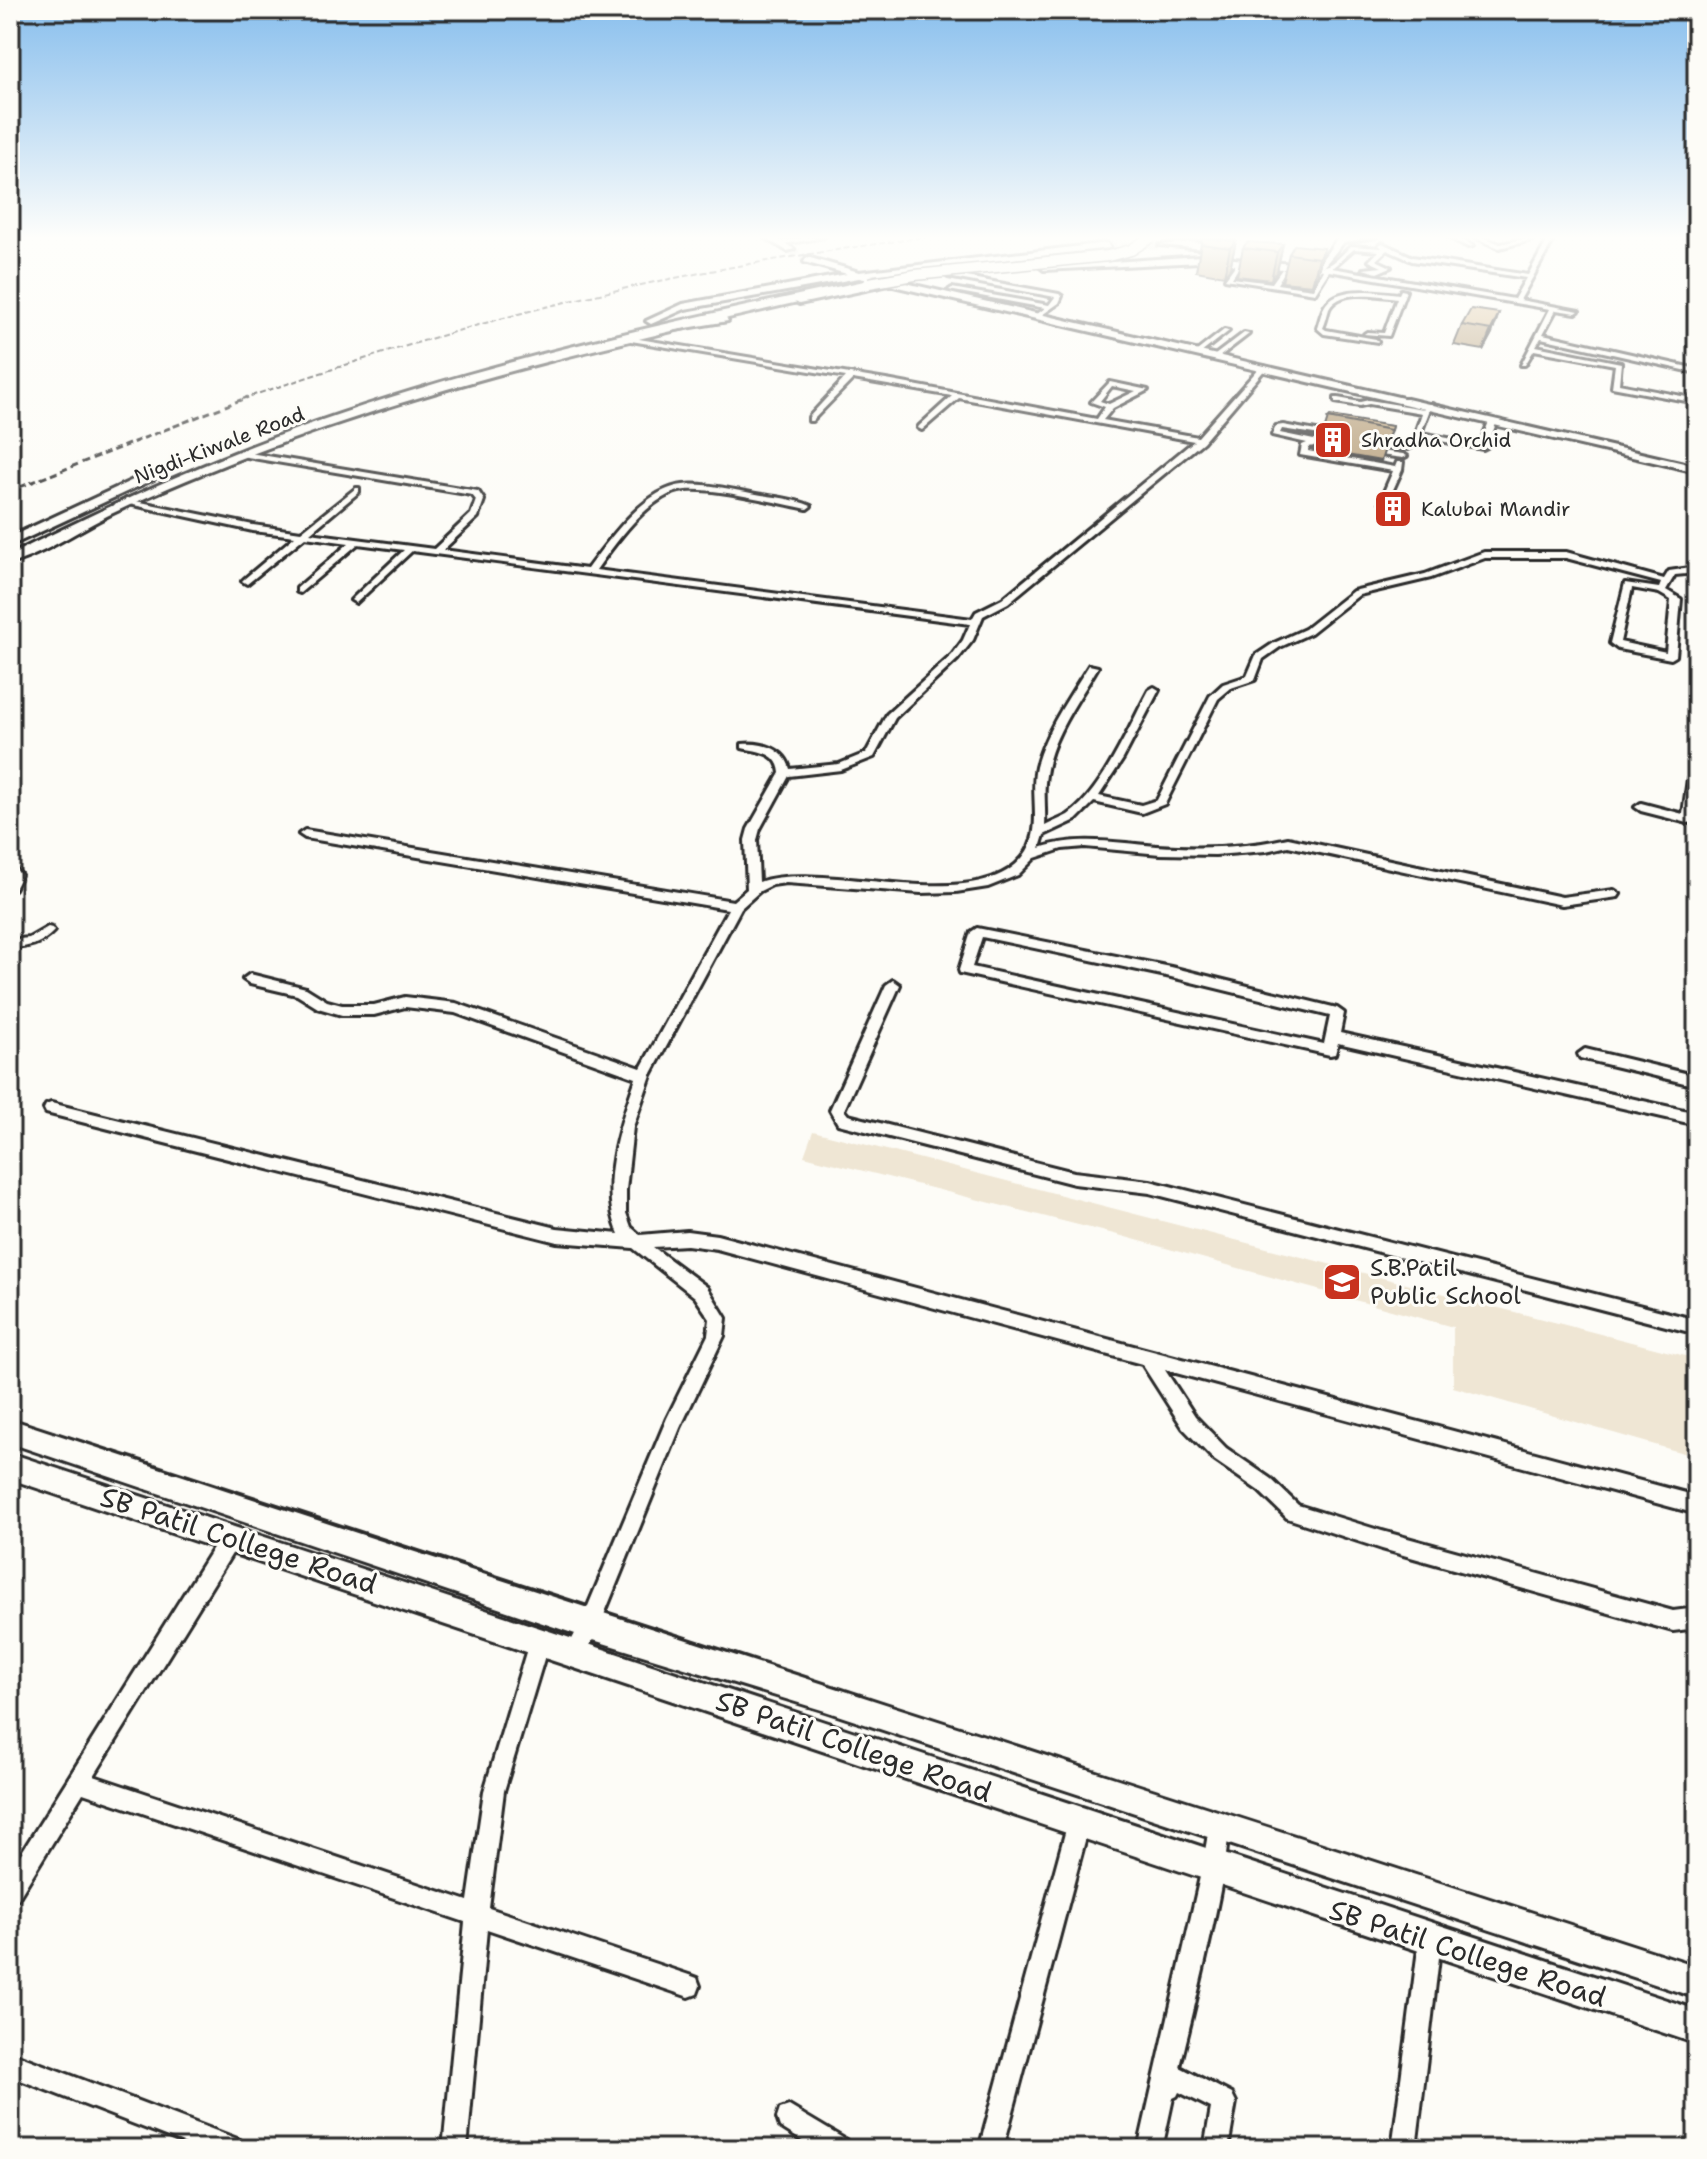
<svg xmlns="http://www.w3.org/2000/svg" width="1707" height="2159" font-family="'Shantell Sans',sans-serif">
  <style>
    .built { fill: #efe6d4 }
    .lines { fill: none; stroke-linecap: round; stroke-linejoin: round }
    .secondary-tunnel { stroke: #d3d2ce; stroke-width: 9; stroke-dasharray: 9 5; stroke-linecap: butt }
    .street-casing { stroke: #2b2b2b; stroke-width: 6 }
    .secondary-casing { stroke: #2b2b2b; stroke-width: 6 }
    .primary-casing { stroke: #2b2b2b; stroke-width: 6 }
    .street { fill: #fdfcf7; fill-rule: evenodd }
    .secondary { fill: #fdfcf7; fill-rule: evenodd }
    .primary { fill: #fdfcf7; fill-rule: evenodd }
    .rail-far1 { stroke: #2b2b2b; stroke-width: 2; stroke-dasharray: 6 3; stroke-linecap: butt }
    .rail { stroke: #2b2b2b; stroke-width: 3; stroke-dasharray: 7 4; stroke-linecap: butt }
    .primary-bridge-casing { stroke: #2b2b2b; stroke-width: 13; stroke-linecap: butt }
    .primary-bridge { stroke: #fdfcf7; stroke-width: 10 }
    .wall { fill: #b29871; stroke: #2b2b2b; stroke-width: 2 }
    .shaded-wall { fill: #917c5c; stroke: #2b2b2b; stroke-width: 2 }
    .building { fill: #cfb183; stroke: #2b2b2b; stroke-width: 2 }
    .labels { text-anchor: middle; stroke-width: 6; stroke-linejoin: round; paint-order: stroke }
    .far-poi-label { font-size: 20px; fill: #2b2b2b; stroke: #fdfcf7; text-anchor: start }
    .far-street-label { font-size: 20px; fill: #2b2b2b; stroke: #fdfcf7 }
    .poi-label { font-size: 24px; fill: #2b2b2b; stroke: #fdfcf7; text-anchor: start }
    .near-street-label { font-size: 28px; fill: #2b2b2b; stroke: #fdfcf7 }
  </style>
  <rect width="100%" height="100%" fill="#fdfcf7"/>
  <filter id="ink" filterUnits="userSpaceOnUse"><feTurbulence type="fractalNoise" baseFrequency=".0125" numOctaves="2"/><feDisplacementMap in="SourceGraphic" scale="16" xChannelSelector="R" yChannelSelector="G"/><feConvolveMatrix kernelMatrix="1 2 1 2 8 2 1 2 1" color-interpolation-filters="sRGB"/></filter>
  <g filter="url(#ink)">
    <path class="built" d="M813 1131 1697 1359V1457L1453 1387V1327L1122 1236 804 1156Z"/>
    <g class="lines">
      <g class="secondary-tunnel">
        <path d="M1107 246 1163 245"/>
        <path d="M790 249 807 260"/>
      </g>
      <g class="street-casing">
        <g id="street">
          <path d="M805 237H824L778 245 775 243Z"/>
          <path d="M1448 237H1457L1473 246 1468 247Z"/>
          <path d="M1474 237H1483L1500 244 1529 238 1532 240 1499 248Z"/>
          <path d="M1542 237H1548L1552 243 1520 300 1579 311 1576 313 1556 310 1543 334 1697 369V373L1541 338 1536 346 1621 363 1619 384 1697 399V403L1612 387 1615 365 1534 350 1525 365H1521L1550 309 1329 271 1315 293 1225 279 1239 260 1242 262 1232 278 1272 283 1282 269 1285 271 1277 284 1313 289 1323 270 1319 269V267C1333 267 1341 255 1351 246L1382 248 1379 245 1382 243 1413 257 1528 275 1546 243ZM1354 249 1379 251 1369 261 1382 267 1363 269 1377 273 1391 267 1376 260 1387 250 1412 261 1526 278 1514 299 1332 268Z"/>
          <path d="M1684 237 1697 238V242L1685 238Z"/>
          <path d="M950 274 1059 294 1062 296 1059 303 1039 317 1036 315 1045 308 949 290 952 288 1049 305 1055 297 948 277Z"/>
          <path d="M1401 290 1406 291 1389 336 1364 334 1367 332 1384 333 1397 298C1379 296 1340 288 1329 309 1327 315 1326 322 1323 328L1326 330 1376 339 1378 342 1324 334 1317 328C1320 320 1321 311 1326 304 1340 285 1378 292 1399 294Z"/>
          <path d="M1224 330 1229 331 1201 353H1197V351Z"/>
          <path d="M1244 333 1249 334 1219 357H1215V355Z"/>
          <path d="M621 336 892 381 1097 419 1105 407 1091 402 1110 382 1148 390 1113 408 1103 420 1198 437 1261 366 1267 367 1203 442 1008 603 983 616 973 640 958 659 895 718 874 757 841 770 789 776 760 829 757 840 759 882C823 858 985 921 1027 851 1042 827 1030 793 1036 767 1045 731 1070 696 1089 665L1098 667C1079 700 1051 736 1046 775 1043 792 1046 809 1045 826 1052 822 1061 819 1068 815 1102 792 1129 727 1149 690L1154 687 1159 690 1123 759 1099 796 1141 805 1157 800 1210 696 1223 684 1247 676 1256 655 1274 643 1305 629 1353 591 1425 574 1484 552H1566L1664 579 1669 571 1697 567V573L1675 575 1666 590 1681 599 1676 656 1671 659 1618 649 1610 643 1625 583 1659 588 1661 583 1566 558H1485L1431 578 1359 595 1311 633 1280 647 1263 659 1255 680 1231 688 1218 699 1165 804 1142 813 1094 802 1076 820 1044 835 1040 848C1079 835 1117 843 1157 846 1202 849 1245 848 1288 838L1562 897 1614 890 1620 894 1618 897 1562 905 1288 846 1266 851 1215 855 1160 854 1085 847 1062 849 1035 858 1018 875 988 887 956 892 921 893 786 883 772 885 760 891 741 908 651 1075 633 1127 626 1190V1213L631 1227 640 1235 687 1231 717 1235 1697 1496V1514L1165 1370 1195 1416 1226 1448 1271 1479 1298 1505 1382 1531 1673 1611 1697 1608V1628L1673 1631 1382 1549 1287 1518 1259 1491 1214 1460 1183 1428 1142 1364 717 1249 687 1245 653 1247 707 1287 726 1318 724 1336 680 1428 597 1632 583 1658 576 1661 569 1658 566 1651 583 1618 667 1418 708 1335 710 1319 695 1297 633 1248 557 1242 46 1113 44 1109 46 1105 51 1103 557 1228 619 1234C598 1187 620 1124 636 1078L455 1013 405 1007 374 1015H342L318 1008 297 995 250 984 243 979 250 974 306 988 327 1001 342 1005H374L405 997 456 1003 641 1068 728 909 305 838 299 834 305 830 733 901 747 889 745 840 748 829 780 773C778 752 760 752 742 748V744C762 742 785 748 790 769L839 764 866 753 887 714 952 655 963 640 970 624 412 551 356 603 351 600 353 598 404 550 358 544 300 593 297 592V588L349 543 305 537 247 584 242 581 244 579 295 536 253 531 129 504 125 501 126 499 253 525 301 532 356 488H359V492L310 533 434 549 471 514 476 500 472 495 241 456 240 454 244 452 478 491 484 500 478 517 443 550 587 569C609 540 644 489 683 485 705 483 729 489 751 493 770 497 795 498 811 506L807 509C777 503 706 485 679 491 646 499 615 544 596 570L972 619 976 612 1002 599 1194 441 959 398 922 430 918 428 919 426 952 396 853 379 812 421H809V417L846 377 619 339ZM1112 386 1136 391 1109 404 1100 401ZM1632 588 1659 593 1671 600 1666 652 1620 642Z"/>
          <path d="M1338 398 1360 402 1369 400 1424 409 1426 404H1432L1421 433 1480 444 1490 419 1497 421 1487 447 1483 449 1414 436 1422 413 1369 404 1360 406 1335 402V398Z"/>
          <path d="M1283 425 1344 436 1340 438 1282 429 1280 433 1343 446 1339 448 1319 445 1309 447 1308 451 1395 467 1397 462H1403L1402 470 1387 503 1380 501 1393 471 1300 455 1302 445 1307 443 1272 435 1276 426Z"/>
          <path d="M1368 438 1408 445 1412 447 1408 449 1365 442 1364 440Z"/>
          <path d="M1368 449 1403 454 1407 456 1403 458 1365 453 1364 451Z"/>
          <path d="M1697 776V796L1692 822 1688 823 1641 811 1635 807 1641 803 1683 814 1688 779 1690 777Z"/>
          <path d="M10 866 14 867 21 875 14 889 10 890Z"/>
          <path d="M48 927 52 928 54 931C41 945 28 947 10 948V940L29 938Z"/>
          <path d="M977 928 1171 967 1337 1008 1344 1013 1340 1033 1697 1113V1125L1338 1043 1335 1054 1330 1055 960 973 959 970 971 932ZM982 937 1171 977 1330 1016 1324 1044 972 967Z"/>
          <path d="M893 980 900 985 844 1110 848 1115 1074 1172 1150 1181 1697 1320V1334L1150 1193 1074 1184 838 1124 830 1110 886 985Z"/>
          <path d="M1585 1049 1697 1076V1086L1580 1058 1578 1054Z"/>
          <path d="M231 1528 238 1530 240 1537 238 1544 94 1776 468 1901 484 1791 530 1639 533 1632 540 1629 547 1632 550 1639 504 1791 489 1908 689 1975 697 1978 700 1986 697 1994 689 1997 487 1929 467 2149H443L465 1922 83 1793 18 1899 10 1902V1871L224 1530Z"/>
          <path d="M1079 1811 1087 1814 1090 1822 1003 2149H979L1068 1822 1071 1814Z"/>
          <path d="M1219 1814 1227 1817C1237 1842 1189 2028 1180 2067L1232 2094 1236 2102 1228 2149H1204L1211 2108 1179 2092 1177 2096 1173 2098 1162 2149H1138L1202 1868 1211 1817Z"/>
          <path d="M1430 1930 1438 1933 1441 1941 1416 2149H1392L1419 1941 1422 1933Z"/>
          <path d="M10 2052 240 2140 243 2149H199L10 2076Z"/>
          <path d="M789 2106 846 2140 849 2149H815L780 2127 777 2118 780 2109Z"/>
        </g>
      </g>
      <g class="secondary-casing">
        <g id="secondary">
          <path d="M764 237H775L794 249 787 251Z"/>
          <path d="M1376 237 1344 242 1319 272 1200 262 1044 270 1040 267 1200 256 1317 266 1338 238Z"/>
          <path d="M1191 242 1227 245 1231 248 1227 251 1159 245Z"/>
          <path d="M1107 243 1110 248 871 275 1697 466V472L889 285 799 304 794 301 880 282 859 278 685 309 651 324 646 321 683 304 847 274 804 262 807 257 859 272Z"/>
          <path d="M725 316 728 321 662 332 657 329Z"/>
          <path d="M10 1419C571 1605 1135 1783 1697 1966V1998L825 1711 590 1639 10 1443Z"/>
          <path d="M10 1453 1697 2010V2044L10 1479Z"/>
        </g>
      </g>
      <g class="primary-casing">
        <g id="primary">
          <path d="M869 280 872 285C687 328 507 365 327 427 255 452 182 480 113 513 80 529 45 554 10 564V555C110 505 211 459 316 422 496 359 683 319 869 280Z"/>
          <path d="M150 472 154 473V479L10 546V537Z"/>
        </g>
      </g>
      <use href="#street" class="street"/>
      <use href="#secondary" class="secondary"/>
      <use href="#primary" class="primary"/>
      <path class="rail-far1" d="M242 399C352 362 462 327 574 300 691 272 808 253 927 237"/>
      <path class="rail" d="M10 491 248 397"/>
      <g class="primary-bridge-casing">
        <path id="primary-bridge" d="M869 283 915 275 1108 256 1131 250 1151 237"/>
      </g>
      <use href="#primary-bridge" class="primary-bridge"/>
    </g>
    <g class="wall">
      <path d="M1202 238 1236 241 1230 268 1224 276 1196 271Z"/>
      <path d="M1283 244 1277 271 1271 280 1237 276 1243 248Z"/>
      <path d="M1324 248 1317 275 1312 285 1282 282 1289 254Z"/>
      <path d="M1499 313 1492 333 1483 350 1454 345 1462 325Z"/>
      <path d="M1328 418 1392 426 1381 461 1318 450Z"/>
    </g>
    <g class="shaded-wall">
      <path d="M1236 241 1230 268 1224 276 1230 248Z"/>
      <path d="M1283 244 1277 271 1271 280 1277 252Z"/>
      <path d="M1324 248 1317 275 1312 285 1319 258Z"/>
      <path d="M1499 313 1492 333 1483 350 1491 330Z"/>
    </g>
    <g class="building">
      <path d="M1202 238 1236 241 1230 248 1201 244Z"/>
      <path d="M1247 242 1283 244 1277 252 1243 248Z"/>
      <path d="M1294 245 1324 248 1319 258 1289 254Z"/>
      <path d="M1471 309 1499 313 1491 330 1462 325Z"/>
      <path d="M1330 416 1392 426 1391 430 1328 418Z"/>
    </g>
  </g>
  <linearGradient id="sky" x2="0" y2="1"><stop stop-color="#87beed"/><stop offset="0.44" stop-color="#fefefb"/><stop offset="1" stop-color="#fefefb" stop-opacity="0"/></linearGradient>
  <rect width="1707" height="540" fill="url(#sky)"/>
  <defs>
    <g id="building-square" transform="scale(2)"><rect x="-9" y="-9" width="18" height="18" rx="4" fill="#c8321e" stroke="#fdfcf7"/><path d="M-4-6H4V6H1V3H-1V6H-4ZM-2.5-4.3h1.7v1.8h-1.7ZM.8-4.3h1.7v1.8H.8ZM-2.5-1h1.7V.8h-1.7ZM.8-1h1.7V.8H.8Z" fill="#fff"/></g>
    <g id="school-square" transform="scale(2)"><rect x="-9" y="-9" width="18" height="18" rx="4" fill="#c8321e" stroke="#fdfcf7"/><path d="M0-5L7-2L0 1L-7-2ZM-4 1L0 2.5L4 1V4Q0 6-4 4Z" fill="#fff"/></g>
  </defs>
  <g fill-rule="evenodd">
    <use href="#building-square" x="1333" y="440"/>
    <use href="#building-square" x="1393" y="509"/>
    <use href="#school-square" x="1342" y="1282"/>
  </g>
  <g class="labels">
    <g class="far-poi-label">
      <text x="1361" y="447">Shradha Orchid</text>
      <text x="1421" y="516">Kalubai Mandir</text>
    </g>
    <g class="far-street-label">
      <text transform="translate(219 445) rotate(-21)" y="7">Nigdi-Kiwale Road</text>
    </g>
    <g class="poi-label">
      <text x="1370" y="1276">S.B.Patil<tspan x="1370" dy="28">Public School</tspan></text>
    </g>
    <g class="near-street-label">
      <text transform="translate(239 1540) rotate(18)" y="10">SB Patil College Road</text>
      <text transform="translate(854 1746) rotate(19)" y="10">SB Patil College Road</text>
      <text transform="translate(1468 1953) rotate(18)" y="10">SB Patil College Road</text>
    </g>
  </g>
  <rect width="1707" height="2159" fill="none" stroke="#fdfcf7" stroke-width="40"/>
  <rect x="20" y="20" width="1667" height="2119" fill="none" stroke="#2b2b2b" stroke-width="3" filter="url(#ink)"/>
</svg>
